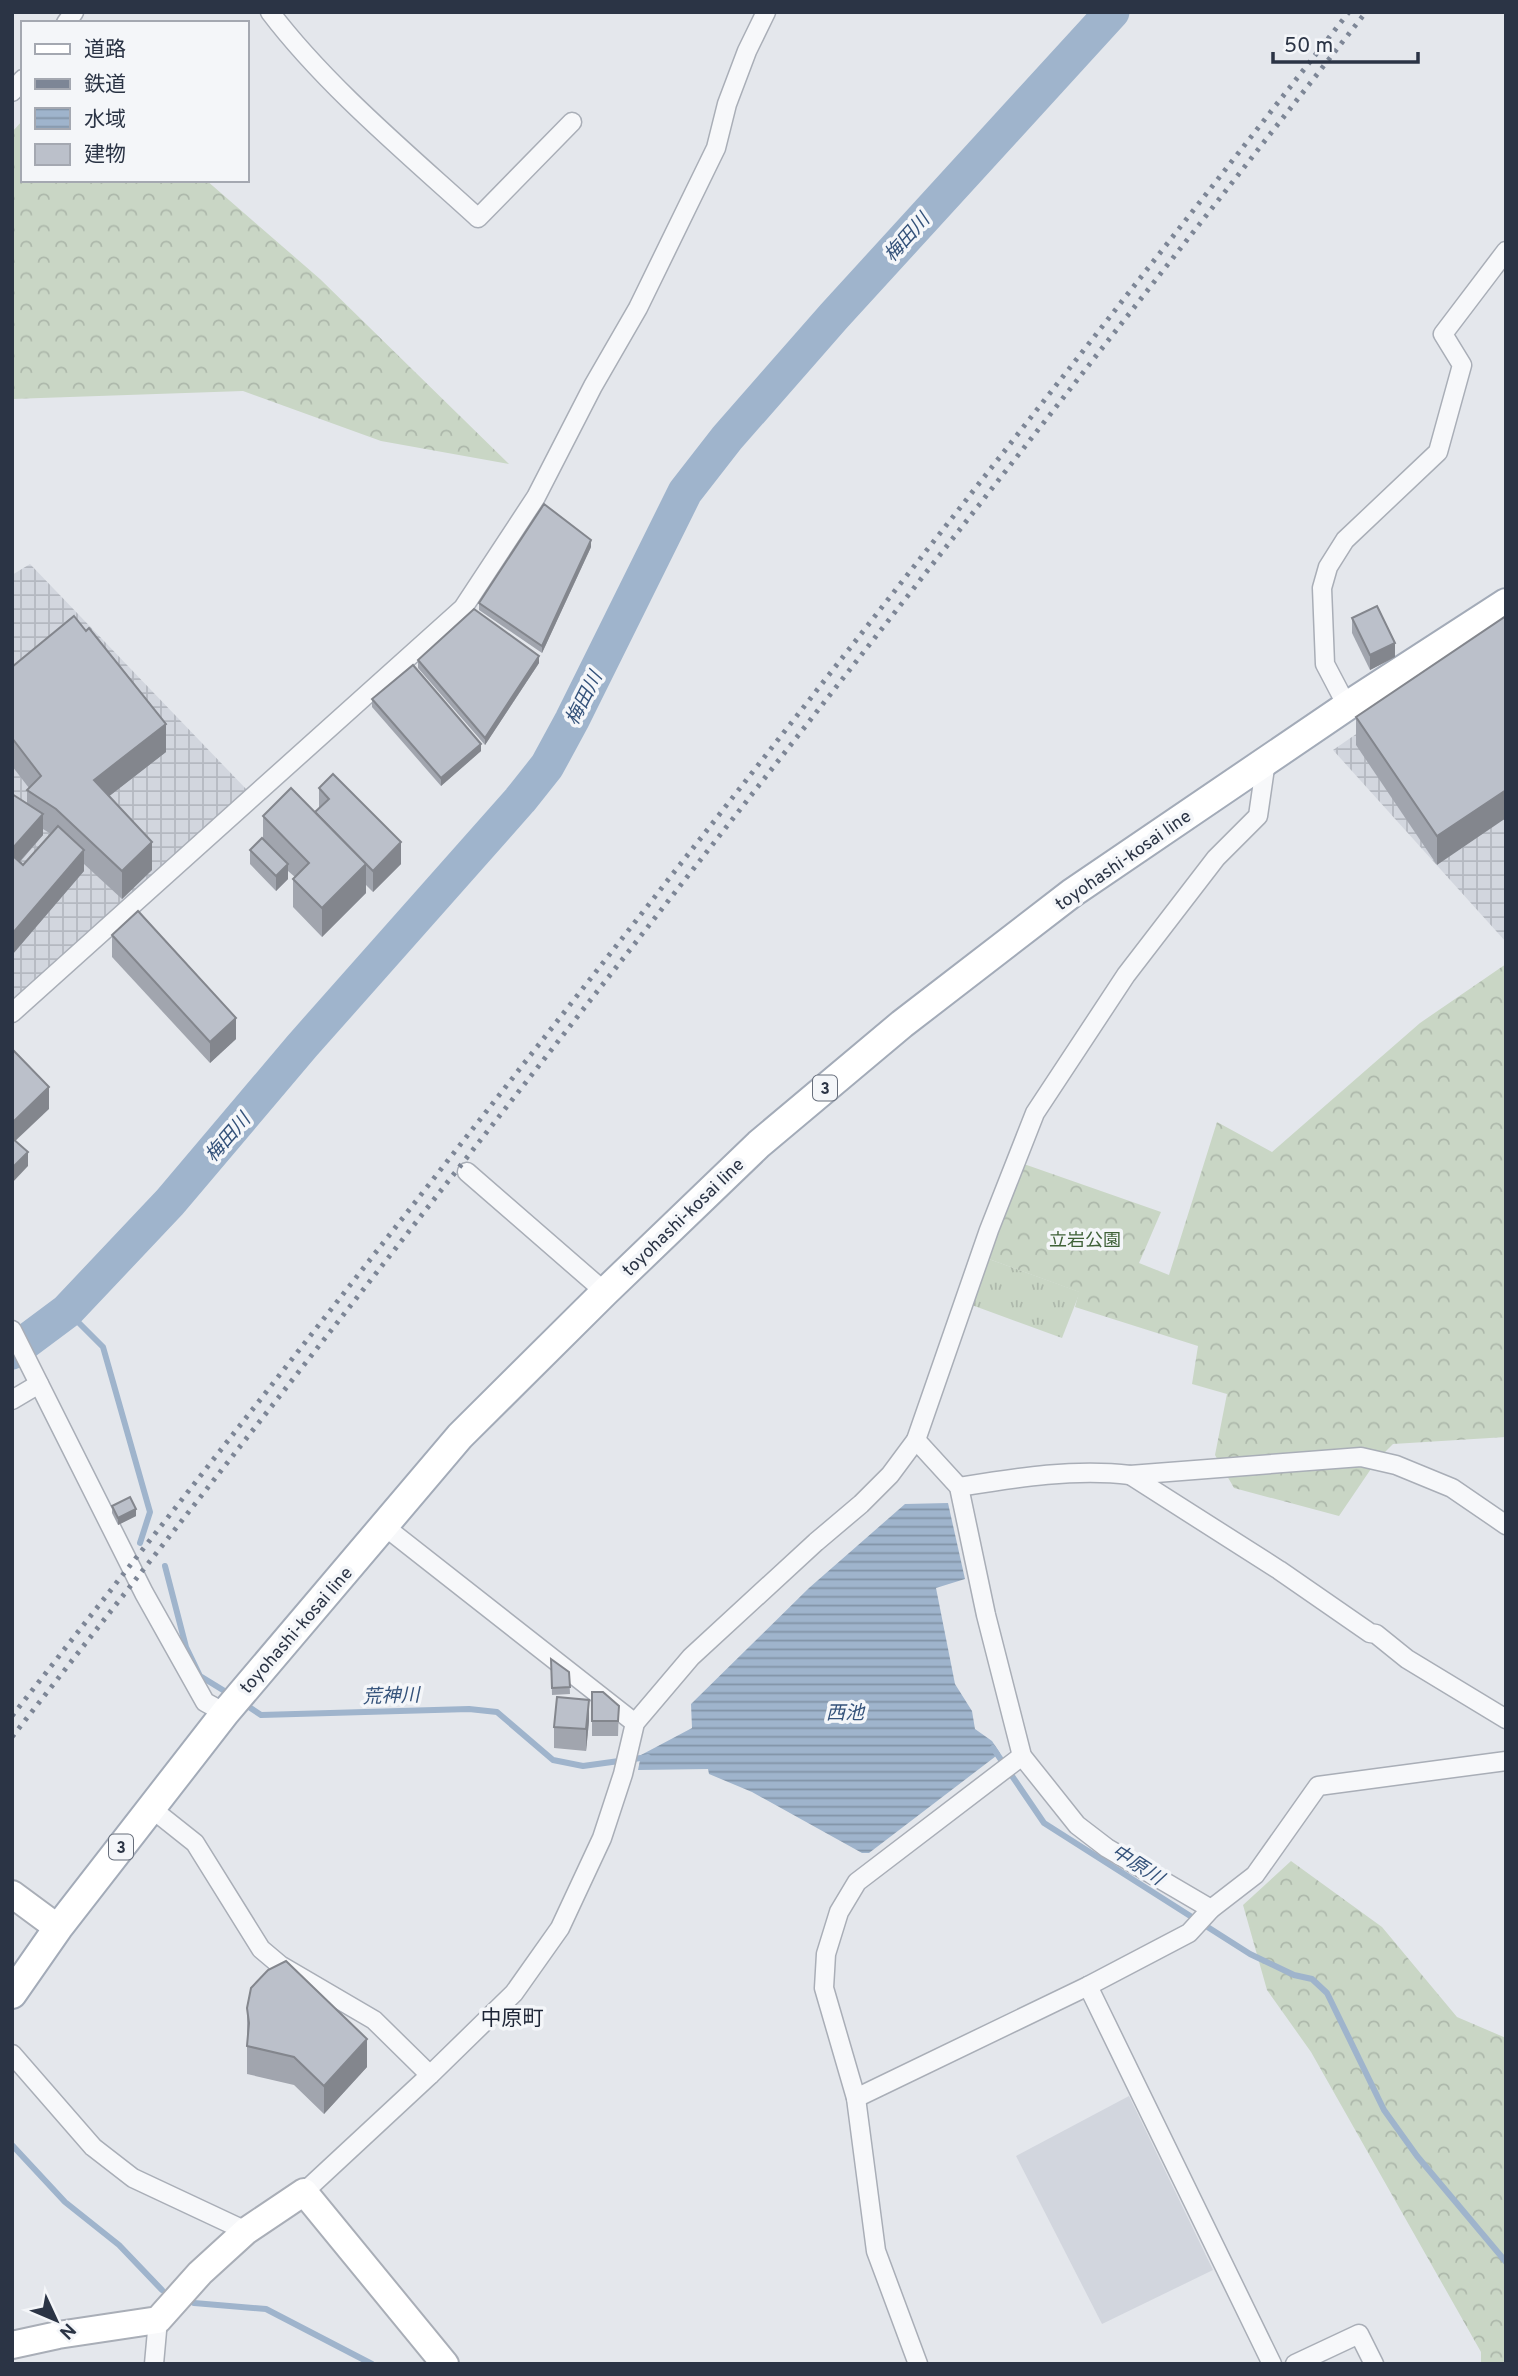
<svg xmlns="http://www.w3.org/2000/svg" width="1518" height="2376" font-family="Overpass,'Noto Sans JP',sans-serif">
  <style>
    .built { fill: #d2d6de }
    .industrial { fill: url(#industrial-grid) }
    .grass { fill: url(#grass-tufts) }
    .forest { fill: url(#forest-crowns) }
    .water { fill: url(#water-rules) }
    .lines { fill: none; stroke-linecap: round; stroke-linejoin: round }
    .stream { stroke: #9fb4cc; stroke-width: 6 }
    .river { stroke: #9fb4cc; stroke-width: 35 }
    .street-casing { stroke: #a9aeb7; stroke-width: 21 }
    .secondary-casing { stroke: #a9aeb7; stroke-width: 30 }
    .primary-casing { stroke: #a3abb8; stroke-width: 32 }
    .street { stroke: #f7f8fa; stroke-width: 18 }
    .secondary { stroke: #fff; stroke-width: 26 }
    .primary { stroke: #fff; stroke-width: 28 }
    .rail { stroke: #7d8696; stroke-width: 5; stroke-dasharray: 3.5 7; stroke-linecap: butt }
    .wall { fill: #a1a5ae; fill-rule: evenodd }
    .shaded-wall { fill: #83868d }
    .building { fill: #bbc0ca; stroke: #83868d; stroke-width: 2 }
    .labels { text-anchor: middle; stroke-width: 7; stroke-linejoin: round; paint-order: stroke }
    .shield { fill: #f4f6f9; stroke: #676e7b; stroke-width: 2 }
    .shield-label { font-size: 16px; font-weight: bold; fill: #2b3445 }
    .street-label { font-size: 18px; fill: #2b3445; stroke: #f4f6f9 }
    .park-label { font-size: 18px; fill: #3f6138; stroke: #f4f6f9 }
    .water-label { font-size: 19px; font-style: italic; fill: #34527a; stroke: #f4f6f9 }
    .quarter-label { font-size: 21px; fill: #1d2536; stroke: #f4f6f9 }
  </style>
  <defs>
    <pattern id="industrial-grid" width="8" height="8" patternUnits="userSpaceOnUse" patternTransform="scale(1.75)"><rect width="8" height="8" fill="#d2d6de"/><path d="M0 4h8M4 0v8" fill="none" stroke="#b4b8c0"/></pattern>
    <pattern id="grass-tufts" width="24" height="20" patternUnits="userSpaceOnUse" patternTransform="scale(1.75)"><rect width="24" height="20" fill="#c9d6c5"/><path d="M3 7l-1-3M5 7V3M7 7l1-3M15 17l-1-3M17 17v-4M19 17l1-3" fill="none" stroke="#adb8ab"/></pattern>
    <pattern id="forest-crowns" width="20" height="18" patternUnits="userSpaceOnUse" patternTransform="scale(1.75)"><rect width="20" height="18" fill="#c9d6c5"/><path d="M2 6a3 3 0 1 1 6 0M12 15a3 3 0 1 1 6 0" fill="none" stroke="#adb8ab"/></pattern>
    <pattern id="water-rules" width="6" height="5" patternUnits="userSpaceOnUse" patternTransform="scale(1.75)"><rect width="6" height="5" fill="#9fb4cc"/><path d="M0 2.5h6" fill="none" stroke="#8293a7"/></pattern>
  </defs>
  <rect width="100%" height="100%" fill="#e4e7ec"/>
  <path class="built" d="M1129 2096 1213 2270 1102 2324 1016 2156Z"/>
  <g class="industrial">
    <path d="M30 564 248 791 12 1002V575Z"/>
    <path d="M1506 631V942L1333 750Z"/>
  </g>
  <path class="grass" d="M986 1258 1080 1292 1062 1338 969 1304Z"/>
  <g class="forest">
    <path d="M23 120V180H206L320 279 509 464 381 441 243 391 12 399V132Z"/>
    <path d="M1506 964V1437L1393 1444 1377 1460 1339 1516 1234 1488 1215 1455 1227 1394 1192 1384 1198 1346 1075 1307 1079 1292 986 1258 1021 1163 1161 1212 1139 1263 1169 1275 1217 1122 1272 1152 1420 1023Z"/>
    <path d="M1291 1861 1382 1927 1457 2017 1506 2038V2364H1481V2352L1311 2052 1267 1990 1243 1905Z"/>
  </g>
  <path class="water" d="M948 1503 965 1579 936 1588 955 1684 972 1711 975 1729 992 1741 1000 1753 869 1853H862L752 1792 709 1774 708 1769 638 1770 641 1755 692 1728 691 1704 809 1588 905 1504Z"/>
  <g class="lines">
    <g class="stream">
      <path d="M67 1311 103 1347 150 1512 140 1543"/>
      <path d="M165 1566 186 1647 200 1676 231 1695"/>
      <path d="M243 1703 261 1715 469 1709 497 1712 553 1760 583 1766 648 1757"/>
      <path d="M993 1748 1044 1823 1250 1954 1294 1975 1312 1979 1327 1993 1384 2110 1417 2156 1506 2262"/>
      <path d="M12 2145 65 2202 119 2245 162 2290"/>
      <path d="M194 2303 266 2309 372 2364"/>
    </g>
    <path class="river" d="M12 1352 67 1311 170 1202 302 1046 520 800 547 766 572 720 685 492 727 438 834 316 1112 12"/>
    <g class="street-casing">
      <g id="street">
        <path d="M270 12C326 86 409 155 478 218L572 122"/>
        <path d="M66 23 74 12"/>
        <path d="M12 92 23 79"/>
        <path d="M1347 706 1325 664 1322 588 1328 567 1345 540 1438 452 1462 365 1443 334 1506 251"/>
        <path d="M12 1013 463 608 536 497 593 386 638 308 716 148 727 104 747 51 766 12"/>
        <path d="M467 1172 605 1292"/>
        <path d="M12 1330 144 1593 205 1702 225 1713"/>
        <path d="M12 1400 39 1384"/>
        <path d="M916 1440 959 1487 986 1615 1022 1756 1077 1825 1107 1848 1211 1909"/>
        <path d="M1130 1475 1279 1570 1370 1633 1376 1634 1407 1659 1506 1719"/>
        <path d="M959 1487C1015 1478 1074 1468 1130 1475L1361 1457 1396 1465 1452 1488 1506 1525"/>
        <path d="M384 1526 635 1723"/>
        <path d="M151 1808 195 1843 261 1949 280 1965 374 2020 430 2075"/>
        <path d="M1088 1986 1272 2364"/>
        <path d="M12 2054 93 2147 133 2178 246 2231"/>
        <path d="M856 2098 1088 1986 1189 1933 1211 1909 1255 1875 1318 1786 1506 1761"/>
        <path d="M304 2192 430 2075 514 1993 560 1928 602 1838 623 1774 635 1723 691 1657 816 1542 861 1504 890 1475 916 1440 989 1230 1035 1113 1126 975 1216 858 1258 816 1266 761"/>
        <path d="M154 2364 158 2320"/>
        <path d="M918 2364 876 2251 856 2098 824 1988 826 1954 839 1912 857 1882 1022 1756"/>
        <path d="M1295 2364 1359 2334 1374 2364"/>
      </g>
    </g>
    <g class="secondary-casing">
      <g id="secondary">
        <path d="M12 1894 58 1928"/>
        <path d="M12 2345 58 2335 158 2320 200 2273 246 2231 304 2192 445 2364"/>
      </g>
    </g>
    <g class="primary-casing">
      <path id="primary" d="M12 1994 58 1928 225 1713 460 1436 605 1292 759 1144 902 1024 1072 893 1347 706 1506 603"/>
    </g>
    <use href="#street" class="street"/>
    <use href="#secondary" class="secondary"/>
    <use href="#primary" class="primary"/>
    <g class="rail">
      <path d="M12 1716 1349 12"/>
      <path d="M12 1737 1366 12"/>
    </g>
  </g>
  <g class="wall">
    <path d="M591 547 542 653 479 610V603Z"/>
    <path d="M1506 616 1437 865 1356 745V717Z"/>
    <path d="M1352 618 1395 657 1370 670 1352 633Z"/>
    <path d="M418 660 539 663 485 745 418 668Z"/>
    <path d="M12 667 166 752 109 796 152 870 122 899 84 864V871L12 955V794L27 803V790L29 788 12 766ZM43 829 51 834 23 865 20 862 43 835Z"/>
    <path d="M372 699 481 751 441 786 372 707Z"/>
    <path d="M319 788 401 864 373 892 366 885V893L322 937 293 907V879L295 877 288 871V879L276 891 250 864V850L263 838V816L315 812 319 809Z"/>
    <path d="M112 935 236 1039 210 1063 112 957Z"/>
    <path d="M112 1506 136 1516 118 1525 112 1513Z"/>
    <path d="M551 1659 569 1672 570 1694 552 1695Z"/>
    <path d="M592 1692 619 1706 618 1736H592Z"/>
    <path d="M589 1721 586 1751 554 1748V1727Z"/>
    <path d="M247 2008 367 2067 324 2114 294 2085 247 2074Z"/>
  </g>
  <g class="shaded-wall">
    <path d="M591 540V547L542 653V646Z"/>
    <path d="M1395 643V657L1370 670V655Z"/>
    <path d="M539 656V663L485 745V738Z"/>
    <path d="M166 724V752L94 808V780Z"/>
    <path d="M481 744V751L441 786V778Z"/>
    <path d="M1506 790V818L1437 865V836Z"/>
    <path d="M43 814V835L12 870V849Z"/>
    <path d="M152 842V870L122 899V871Z"/>
    <path d="M401 842V864L373 892V871Z"/>
    <path d="M84 850V871L12 955V934Z"/>
    <path d="M288 864V879L276 891V876Z"/>
    <path d="M366 864V893L322 937V908Z"/>
    <path d="M236 1018V1039L210 1063V1042Z"/>
    <path d="M49 1087V1109L12 1144V1123Z"/>
    <path d="M28 1152V1166L12 1183V1168Z"/>
    <path d="M136 1509V1516L118 1525V1518Z"/>
    <path d="M589 1700V1721L586 1751V1729Z"/>
    <path d="M367 2039V2067L324 2114V2086Z"/>
  </g>
  <g class="building">
    <path d="M544 504 591 540 542 646 479 603Z"/>
    <path d="M1377 606 1395 643 1370 655 1352 618Z"/>
    <path d="M474 609 539 656 485 738 418 660Z"/>
    <path d="M74 616 86 631 89 628 166 724 94 780 152 842 122 871 56 809 27 790 41 776 12 738V667Z"/>
    <path d="M1506 616V790L1437 836 1356 717Z"/>
    <path d="M413 665 481 744 441 778 372 699Z"/>
    <path d="M333 774 401 842 373 871 315 812 329 799 319 788Z"/>
    <path d="M291 788 366 864 322 908 293 879 309 863 263 816Z"/>
    <path d="M12 794 43 814 12 849Z"/>
    <path d="M58 826 84 850 12 934V855L23 865Z"/>
    <path d="M262 838 288 864 276 876 250 850Z"/>
    <path d="M138 911 236 1018 210 1042 112 935Z"/>
    <path d="M14 1051 49 1087 12 1123V1052Z"/>
    <path d="M12 1138 28 1152 12 1168Z"/>
    <path d="M130 1497 136 1509 118 1518 112 1506Z"/>
    <path d="M551 1659 569 1672 570 1687 552 1688Z"/>
    <path d="M592 1692H603L619 1706 618 1721H592Z"/>
    <path d="M557 1697 589 1700 586 1729 554 1727Z"/>
    <path d="M286 1961 367 2039 324 2086 294 2057 247 2046 249 2023 247 2008 251 1988 268 1970Z"/>
  </g>
  <g class="labels">
    <g class="shield">
      <rect x="813" y="1075.5" width="24" height="25" rx="5"/>
      <rect x="109" y="1834.5" width="24" height="25" rx="5"/>
    </g>
    <g class="shield-label">
      <text x="825" y="1094">3</text>
      <text x="121" y="1853">3</text>
    </g>
    <g class="street-label">
      <text transform="translate(1123 860) rotate(-35)" y="6">toyohashi-kosai line</text>
      <text transform="translate(683 1217) rotate(-44)" y="6">toyohashi-kosai line</text>
      <text transform="translate(296 1630) rotate(-49)" y="6">toyohashi-kosai line</text>
    </g>
    <g class="park-label">
      <text x="1085" y="1246">立岩公園</text>
    </g>
    <g class="water-label">
      <text transform="translate(906 237) rotate(-48)" y="7">梅田川</text>
      <text transform="translate(583 698) rotate(-63)" y="7">梅田川</text>
      <text transform="translate(227 1137) rotate(-49)" y="7">梅田川</text>
      <text transform="translate(391 1695) rotate(-2)" y="7">荒神川</text>
      <text x="845" y="1719">西池</text>
      <text transform="translate(1138 1864) rotate(33)" y="7">中原川</text>
    </g>
    <g class="quarter-label">
      <text x="512" y="2025">中原町</text>
    </g>
  </g>
  <rect width="1518" height="2376" fill="none" stroke="#2b3445" stroke-width="28"/>
  <rect x="21" y="21" width="228" height="161" fill="#f4f6f9" stroke="#a4a8b1" stroke-width="2"/>
  <rect x="35" y="44" width="35" height="10" fill="#ffffff" stroke="#a4a8b1" stroke-width="2"/>
  <text x="84" y="56" font-size="21" fill="#2b3445">道路</text>
  <rect x="35" y="79" width="35" height="10" fill="#7d8696" stroke="#a4a8b1" stroke-width="2"/>
  <text x="84" y="91" font-size="21" fill="#2b3445">鉄道</text>
  <rect x="35" y="108" width="35" height="21" fill="url(#water-rules)" stroke="#a4a8b1" stroke-width="2"/>
  <text x="84" y="126" font-size="21" fill="#2b3445">水域</text>
  <rect x="35" y="144" width="35" height="21" fill="#bbc0ca" stroke="#a4a8b1" stroke-width="2"/>
  <text x="84" y="161" font-size="21" fill="#2b3445">建物</text>
  <g transform="translate(56 2320) rotate(134)" stroke="#f4f6f9" stroke-width="5" paint-order="stroke">
  <path d="M0-5L12 26L0 18L-12 26Z" fill="#2b3445"/>
  <text y="-10" font-size="19" font-weight="bold" text-anchor="middle" fill="#2b3445">N</text>
  </g>
  <path d="M1273 52v10h145v-10" fill="none" stroke="#2b3445" stroke-width="3.5"/>
  <text x="1284" y="52" font-size="21" fill="#2b3445" stroke="#f4f6f9" stroke-width="5" paint-order="stroke">50 m</text>
</svg>
